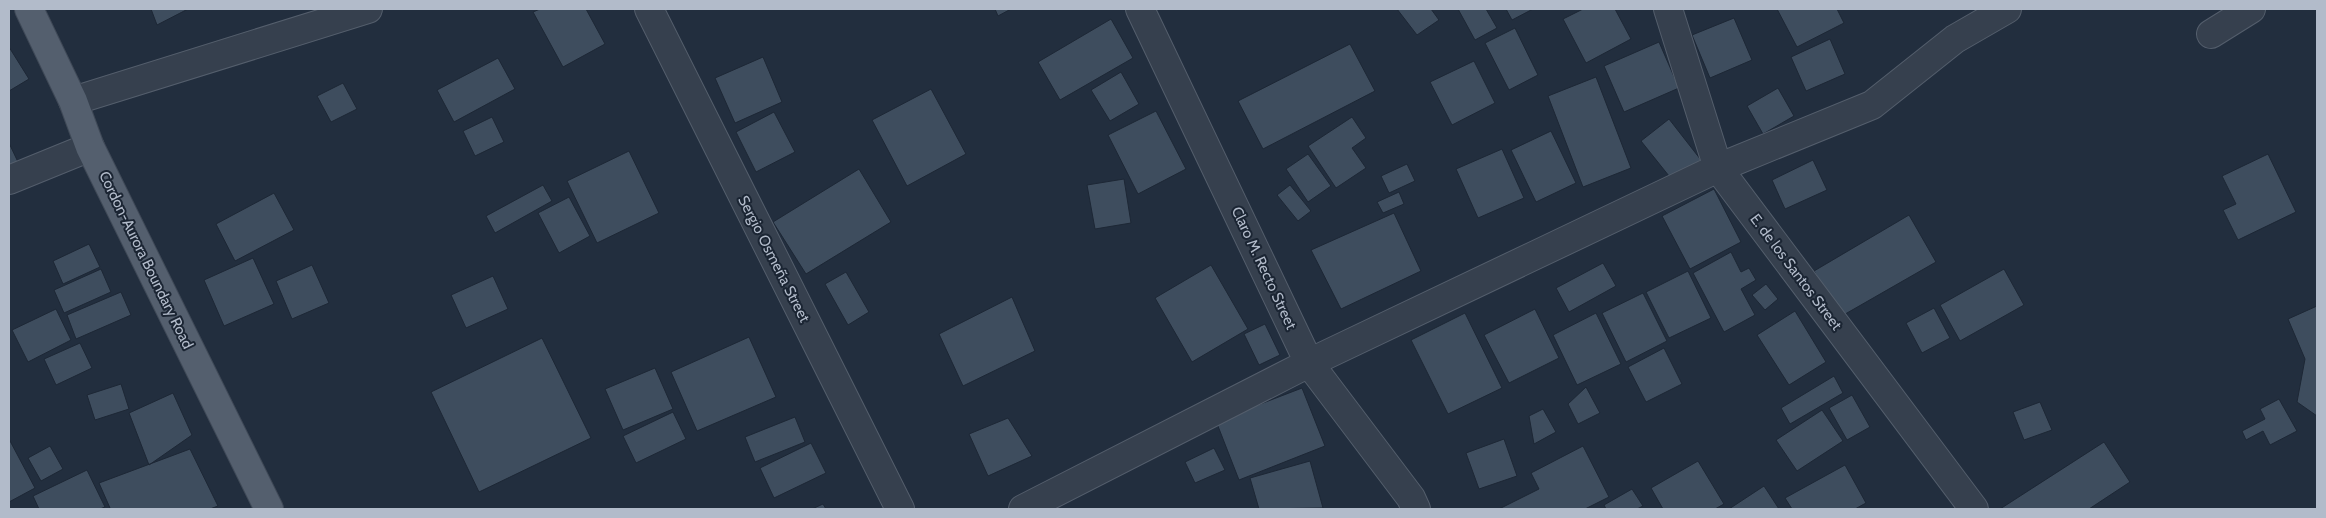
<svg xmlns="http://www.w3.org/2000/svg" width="2326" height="518" viewBox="0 0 2326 518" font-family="Cabin,sans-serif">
  <rect width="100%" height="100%" fill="#222e3e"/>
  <!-- building -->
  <path fill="#3e4d5e" stroke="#1d2735" d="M151 9H188L157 25Z
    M540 9H586L605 44 563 67 533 12Z
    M995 9H1011L998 16Z
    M1397 9H1431L1439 20 1417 35Z
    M1458 9H1486L1497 28 1475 40Z
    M1506 9H1533L1512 20Z
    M1583 9H1615L1631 39 1586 63 1563 19Z
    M1777 9H1837L1844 23 1797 47Z
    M1734 18 1752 60 1710 78 1692 35Z
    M1111 19 1133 58 1060 100 1038 62Z
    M1515 28 1538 75 1509 90 1485 43Z
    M1830 39 1845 74 1806 91 1791 57Z
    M1659 42 1679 88 1624 112 1604 66Z
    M1350 44 1375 91 1263 149 1238 101Z
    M9 47 29 79 9 91Z
    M763 57 782 102 735 123 715 78Z
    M498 58 515 89 454 122 437 90Z
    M1474 61 1495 103 1452 125 1430 82Z
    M1121 72 1139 104 1110 121 1091 90Z
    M1596 77 1631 168 1583 187 1548 96Z
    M343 83 357 109 331 122 317 96Z
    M1778 88 1794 116 1763 134 1747 106Z
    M931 89 966 154 907 186 872 120Z
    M1156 111 1186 169 1138 194 1108 135Z
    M774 112 795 152 756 172 736 132Z
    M492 117 504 142 475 156 463 131Z
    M1352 117 1366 138 1352 148 1366 168 1336 188 1308 146Z
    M1669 119 1701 160 1673 181 1641 141Z
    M1551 131 1576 183 1536 202 1511 150Z
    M9 143 18 162 9 167Z
    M1502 149 1524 198 1478 218 1456 169Z
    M629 151 659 213 597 243 567 181Z
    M1308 154 1331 186 1308 202 1286 169Z
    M2268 154 2296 212 2238 240 2223 210 2236 204 2222 176Z
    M1813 160 1827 190 1785 209 1772 180Z
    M1407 164 1415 181 1389 193 1381 176Z
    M859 169 891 222 806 274 773 222Z
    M1124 179 1131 223 1095 229 1087 185Z
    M543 185 552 201 495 233 486 216Z
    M1290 185 1311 211 1298 221 1277 195Z
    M1714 189 1741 242 1690 269 1662 216Z
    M1399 192 1404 204 1383 213 1377 202Z
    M274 193 294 230 235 261 216 224Z
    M569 197 590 236 559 253 538 213Z
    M1394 213 1421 271 1341 309 1311 250Z
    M1909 215 1936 262 1840 317 1814 271Z
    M89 244 100 267 63 284 53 261Z
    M1731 252 1741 272 1749 268 1756 280 1741 289 1755 315 1724 332 1693 273Z
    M253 258 274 304 224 326 204 280Z
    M1603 263 1616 286 1569 312 1556 288Z
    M312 265 329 303 292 319 276 281Z
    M1211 265 1248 329 1192 362 1155 298Z
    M101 269 111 292 64 313 54 290Z
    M2004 269 2024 305 1960 341 1940 305Z
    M1688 271 1711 318 1669 338 1646 292Z
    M846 272 869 312 848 325 825 284Z
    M493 276 508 309 466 328 451 295Z
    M1766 284 1778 299 1765 310 1752 295Z
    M121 292 131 315 76 339 67 315Z
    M1643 293 1667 341 1626 362 1602 313Z
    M1012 297 1035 351 963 386 939 334Z
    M2317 306V416L2297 402 2305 359 2288 319Z
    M1934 308 1950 338 1922 353 1906 323Z
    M56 309 71 340 28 362 12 330Z
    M1535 309 1559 358 1509 383 1484 335Z
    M1795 311 1826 362 1789 385 1757 335Z
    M1465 313 1502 388 1448 414 1411 340Z
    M1596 313 1621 364 1577 385 1553 335Z
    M1265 324 1280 355 1259 365 1244 334Z
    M749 337 776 397 697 431 671 372Z
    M542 338 591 438 479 492 431 392Z
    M80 343 92 368 56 385 44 359Z
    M1664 348 1682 384 1646 402 1628 367Z
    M655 368 673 409 623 430 605 389Z
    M1834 376 1843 393 1790 424 1781 408Z
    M121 384 129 409 95 420 87 395Z
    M1586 387 1600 413 1578 424 1568 404Z
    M1302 388 1325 446 1239 480 1216 421Z
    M173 393 192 435 149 465 129 413Z
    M1852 395 1870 427 1847 440 1829 408Z
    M2279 399 2297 431 2270 445 2263 431 2246 440 2242 431 2265 419 2260 409Z
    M2040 402 2052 430 2024 440 2013 412Z
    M1543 409 1556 432 1534 444 1529 416Z
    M1822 410 1843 441 1797 471 1776 440Z
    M673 412 686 439 636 463 623 436Z
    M795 417 805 442 755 462 745 437Z
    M1008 418 1032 456 988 476 969 434Z
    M9 439 35 488 9 502Z
    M1504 439 1517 476 1479 489 1466 453Z
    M2104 442 2130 482 2089 509H2000Z
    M811 443 826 473 774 498 760 468Z
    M50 446 63 469 41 481 28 458Z
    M1583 446 1609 497 1585 509H1499L1539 489 1531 473Z
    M1214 448 1225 470 1195 483 1185 462Z
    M190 449 218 506 210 509H108L110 508 99 483Z
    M1310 461 1323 508 1259 509 1250 478Z
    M1698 461 1724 504 1715 509H1663L1651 488Z
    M1845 465 1866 503 1855 509H1792L1785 498Z
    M87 470 105 507 100 509H39L33 496Z
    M1764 486 1779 509H1729Z
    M1632 489 1643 506 1637 509H1606L1604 505Z
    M823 504 826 509H812Z"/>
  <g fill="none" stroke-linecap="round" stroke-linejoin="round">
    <!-- minor casing -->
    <g stroke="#545e6c" stroke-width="30">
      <path id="minor" d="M649 9 900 509
        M1140 9 1309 363 1411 498 1416 509
        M1668 9 1718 168 1974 509
        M2211 34 2251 9
        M73 101 368 9
        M9 180 90 147
        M1023 509 1309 363 1718 168 1872 105 1955 39 2007 9"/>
    </g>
    <!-- major casing -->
    <g stroke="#3f4957" stroke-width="30">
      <path id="major" d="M29 9 73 101 90 147 269 509"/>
    </g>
    <!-- minor -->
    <use href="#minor" stroke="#36404e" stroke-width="28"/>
    <!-- major -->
    <use href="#major" stroke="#545f6e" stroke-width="28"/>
  </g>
  <g text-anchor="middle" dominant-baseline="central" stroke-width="4" stroke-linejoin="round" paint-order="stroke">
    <!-- street labels -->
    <g font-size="15" fill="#b2bbca" stroke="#1b2533">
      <text transform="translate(774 259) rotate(63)">Sergio Osmeña Street</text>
      <text transform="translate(146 260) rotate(64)">Cordon-Aurora Boundary Road</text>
      <text transform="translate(1264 268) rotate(65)">Claro M. Recto Street</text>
      <text transform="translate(1796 272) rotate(53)">E. de los Santos Street</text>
    </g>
  </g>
  <!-- border -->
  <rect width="2326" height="518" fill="none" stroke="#b2bbca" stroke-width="20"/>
</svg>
